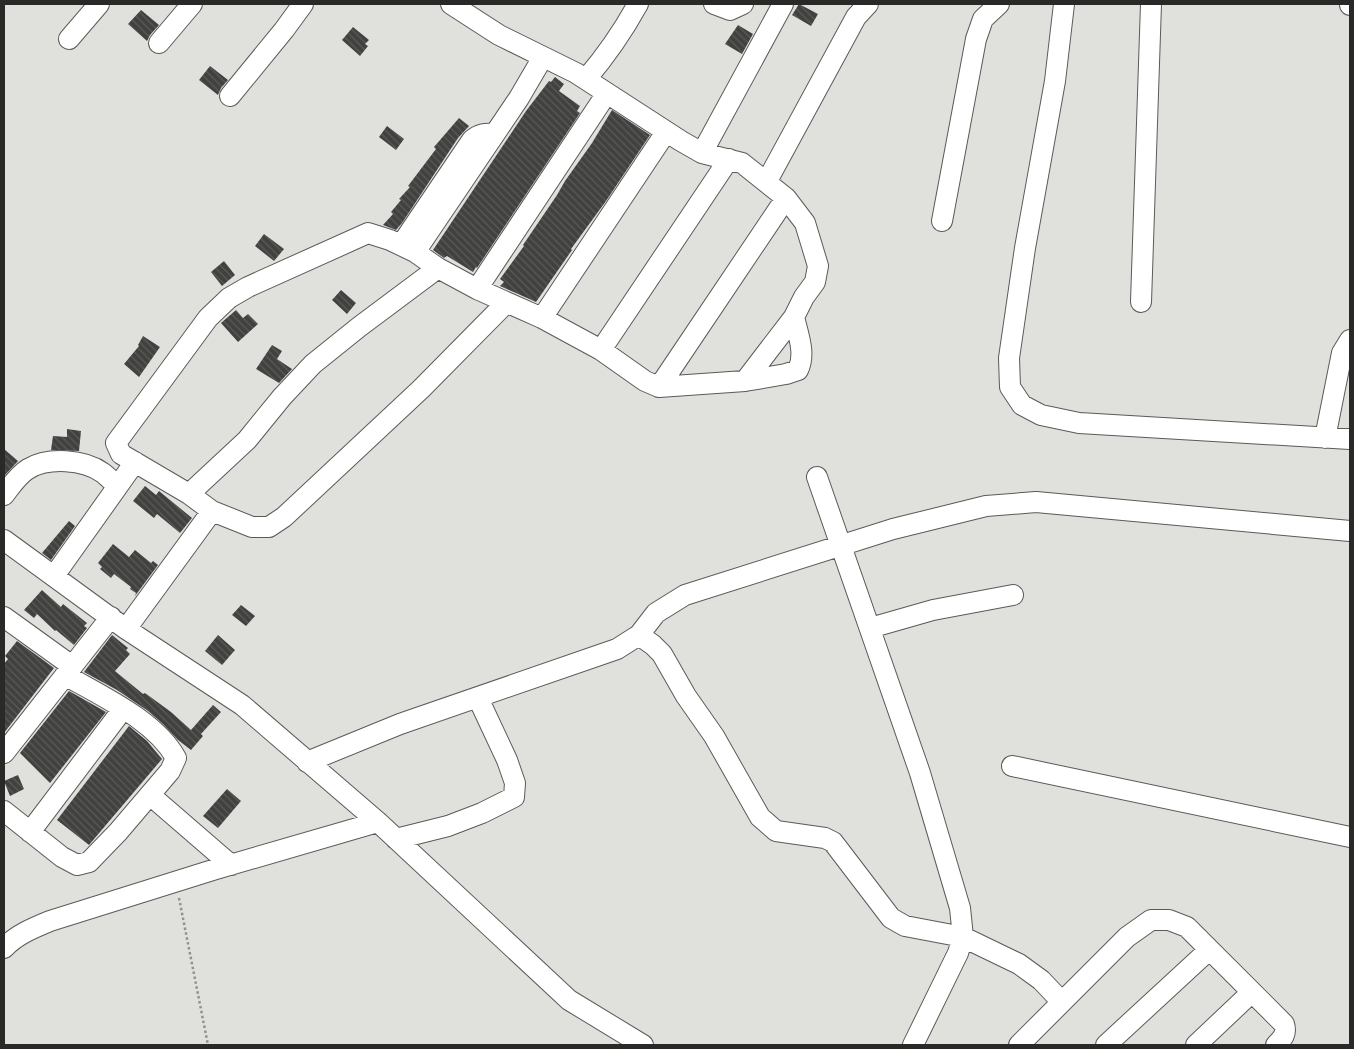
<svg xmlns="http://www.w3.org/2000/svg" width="1354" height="1049" viewBox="0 0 1354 1049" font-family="Montserrat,sans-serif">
  <defs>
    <pattern id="building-back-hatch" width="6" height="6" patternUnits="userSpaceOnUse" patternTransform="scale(1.25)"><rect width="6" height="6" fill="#41423f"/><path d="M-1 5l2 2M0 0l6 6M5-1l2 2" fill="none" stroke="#5a5b58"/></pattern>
  </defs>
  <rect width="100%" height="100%" fill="#e0e0dd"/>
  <!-- building -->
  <path fill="url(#building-back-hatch)" d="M799 4 818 14 811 26 792 15Z
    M141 10 159 25 150 35 147 41 128 24Z
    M738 25 753 34 742 54 725 44Z
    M353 27 369 40 365 44 368 46 360 56 342 40Z
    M210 66 228 80 221 88 218 95 199 80Z
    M555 77 564 84 559 91 580 106 577 111 580 113 477 268 476 267 473 272 447 256 444 258 433 250 526 111 549 81 551 82Z
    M612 110 650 135 606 201 571 249 572 250 536 302 500 286 504 282 500 279 524 246 523 245 557 195 565 181 592 143Z
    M459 118 469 126 458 138 402 223 396 230 383 225 393 214 391 212 401 200 399 199 410 187 408 186 436 149 434 147Z
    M387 126 404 139 396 150 379 137Z
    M264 234 284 249 274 261 255 246Z
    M224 261 235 275 222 286 211 272Z
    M341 290 356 303 347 314 332 300Z
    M236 310 243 318 248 314 258 324 238 342 221 323Z
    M143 336 160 347 139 377 124 364 139 346 138 345Z
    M272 345 282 351 277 359 292 369 279 383 256 369Z
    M67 429 81 431 79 451 51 450 53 436 67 437Z
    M4 449 18 461 4 476Z
    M145 486 156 495 159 491 192 518 180 533 157 514 154 518 133 501Z
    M69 521 75 526 51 560 42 553Z
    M113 544 129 557 135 550 151 563 153 561 158 565 135 596 136 593 130 589 131 587 114 574 111 578 100 569 102 567 98 563Z
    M42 590 61 607 63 604 87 623 84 626 87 628 74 645 56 630 55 631 37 614 34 618 24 610Z
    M241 605 255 616 246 626 232 615Z
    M112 635 128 648 126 650 130 654 115 671 143 694 145 693 171 712 191 730 213 705 221 712 201 734 203 736 191 750 178 740 163 724 148 711 117 690 84 672Z
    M218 635 235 650 222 665 205 651Z
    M17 641 54 668 4 733V664L8 659 5 656Z
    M69 691 106 712 50 783 20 753Z
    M129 726 147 741 162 759 89 845 57 820Z
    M18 775 24 789 10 796 4 781Z
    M227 789 241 801 218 828 203 816Z"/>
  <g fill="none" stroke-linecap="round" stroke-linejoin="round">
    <!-- minor casing -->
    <g stroke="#5a5b58" stroke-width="22">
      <path id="minor" d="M451 4 499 35 576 73 681 141 702 153 742 163 786 198 805 223 818 266 815 282 804 297 794 317C798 334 806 354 798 370L786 374 745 381 659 387 645 381 601 350 542 318 477 289 438 268 415 252 390 240 368 233 248 287 229 298 208 318 116 443 121 454 189 494 212 511 252 527H269L284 517 421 389 506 303
        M714 4 730 10 743 4
        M1064 4 1055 81 1025 248 1009 358 1010 387 1022 405 1041 415 1079 423 1350 439
        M1350 4V5
        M69 39 99 4
        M159 43 192 4
        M586 79C606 56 623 31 638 4
        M230 96 284 30 303 4
        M702 153 783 4
        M767 181 856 17 868 4
        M942 221 976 39 983 19 999 4
        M401 245 472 140C479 134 485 133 494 134
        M415 252 519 98 543 57
        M477 289 607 93
        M1141 302 1151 4
        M542 318 666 132
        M601 350 729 159
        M745 381 794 317
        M659 387 786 198
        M1325 438 1342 353 1350 340
        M817 477 920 773 960 908 963 937 958 953 913 1045
        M189 494 247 440 282 397 313 364 359 327 438 268
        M4 495C11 486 18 475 28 469 48 457 84 459 103 473 108 477 113 482 118 486
        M4 540 126 629 242 705 378 822 569 1000 643 1045
        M54 576 135 462
        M4 617 72 666
        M870 628 933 610 1013 595
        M126 629 212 511
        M639 635 653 645 662 654 686 696 714 736 760 817 776 831 825 838 833 842 891 918 905 926 963 937 1019 964 1041 980 1062 1002
        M4 753 111 617
        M307 762 400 724 617 649 639 635 656 613 685 595 893 529 986 506 1036 502 1350 531
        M1012 766 1350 837
        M150 795 231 865
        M4 811 62 857 77 865 89 862 118 832 170 771 176 758C155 720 101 696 65 675
        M30 832 123 709
        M396 839 448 826 482 813 514 797 515 783 507 760 478 698
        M4 948C16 935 33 928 50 921L216 869 378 822
        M1019 1045 1127 937 1151 920H1169L1187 927 1284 1024C1287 1034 1283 1038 1276 1045
        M1106 1045 1209 950
        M1196 1045 1252 992"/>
    </g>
    <!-- path -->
    <path stroke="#91928f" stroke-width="2.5" stroke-dasharray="2.5 2.5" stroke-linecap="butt" d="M179 898 208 1045"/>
    <!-- minor -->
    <use href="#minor" stroke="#fff" stroke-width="20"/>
  </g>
  <!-- border -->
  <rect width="1354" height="1049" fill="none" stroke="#292a28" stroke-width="10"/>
</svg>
